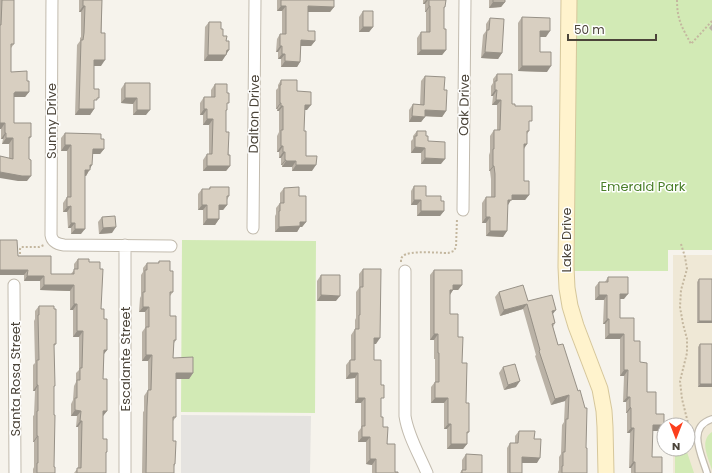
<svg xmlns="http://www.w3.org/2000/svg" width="712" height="473" viewBox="0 0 712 473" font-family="Poppins,sans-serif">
  <rect width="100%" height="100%" fill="#f6f3ec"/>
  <!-- education -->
  <path fill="#efe8d6" d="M673 255H712V473H673V449H688V425H673Z"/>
  <!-- green -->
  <path fill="#d2eab5" d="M576 0H712V250H668V271H574Z
    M182 240 316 241 315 413 181 412Z
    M712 432V470C708 457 699 441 712 432Z
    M675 449H686L694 473H675Z"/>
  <!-- parking -->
  <path fill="#e5e3e0" d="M181 415 311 416 310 473H181Z"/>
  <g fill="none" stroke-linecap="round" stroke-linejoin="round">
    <!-- lane casing -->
    <g stroke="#c2bbae" stroke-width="8">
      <path id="lane" d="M707 473C702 456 686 427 712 419"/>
    </g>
    <!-- street casing -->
    <g stroke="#c2bbae" stroke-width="13">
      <path id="street" d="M52 0C51 78 52 156 51 235 52 242 57 244 64 245L171 246
        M463 210 465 0
        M253 228 255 0
        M125 245V473
        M405 271V416C408 436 419 454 427 473
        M14 285 15 473"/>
    </g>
    <!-- secondary casing -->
    <g stroke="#d6c79b" stroke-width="17">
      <path id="secondary" d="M569 0 566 267 567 288 570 306 576 326 600 389 604 411 605 427 606 473"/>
    </g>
    <!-- path -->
    <path stroke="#c4b79f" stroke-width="2" stroke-dasharray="2 2" stroke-linecap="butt" d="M677 0C677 20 682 27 691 44L712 21
      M681 244 685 257 687 269 681 290 680 307 683 324 687 339V353L680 381 682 399 688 423 690 427
      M20 258V249L21 247H39L44 245
      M401 262C401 259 401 258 403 256 409 250 439 253 448 253L454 251 456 247 457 219"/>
    <!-- lane -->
    <use href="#lane" stroke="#fff" stroke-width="5.5"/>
    <!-- street -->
    <use href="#street" stroke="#fff" stroke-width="11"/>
    <!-- secondary -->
    <use href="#secondary" stroke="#fff3cd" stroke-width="15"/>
  </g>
  <!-- wall -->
  <path fill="#bab2a6" d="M0 0H14V44L11 48V72L27 81 29 92 25 97H14V123L31 137 29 139 27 181H18L9 158V144H2L3 139H1V129H0Z
    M79 0H102L101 66H94V109L90 115H75L77 45 80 41V38L81 37V12H79Z
    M277 0H334V7L330 12H308V31L315 41 311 46H301L300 62 297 67H281V59H278V52H276L277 39 280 34H282V11H277Z
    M423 0H446L444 9V29L446 50 442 55H417V38L421 32H426V12H425V4H423Z
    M489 0H505V2L501 7 489 8Z
    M363 11 373 27 369 32H359V17Z
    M522 17 546 37H540V52L547 72 518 71V23Z
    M490 18 502 53 498 59 481 58 483 35 486 31V24Z
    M209 22 221 29 223 36 226 54V55L222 61H204L205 27Z
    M712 24V31L709 28Z
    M497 74 512 104 515 106 529 125V131L527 134V144L524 149V181L529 195 525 200H511L507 205V231L503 237 486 236V223H482V203L486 197H491V179L490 171H489V155L490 152V136L494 130H497V105H492L493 96H491V86L493 83V79Z
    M425 76 444 90 446 111 442 117 425 116 421 122H409V110L413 104 420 105 421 81Z
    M281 80 297 91 307 110H304V131L306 156 312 171H292V167H282V165H281V158H279V152H277V136L279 132V111H277V109H276V90L278 88V85Z
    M125 83H150L146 115H133V104L121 103V89Z
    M215 84 227 106 226 112V132L230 166 226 171H203V160L207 154H209V125H203V115H200V103L204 97H211V90Z
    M417 131 426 136 428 141 441 164H421V153H411V141L413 139V136Z
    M65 133 101 139 104 149 100 154H93L90 169 86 176H85L81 234H71V228H68L67 212H63V203L67 197V151H61V138Z
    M414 186 426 196 441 201 444 211 440 216H417V205H411V191Z
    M210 187 229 196 227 200V205L223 210H219V219L215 225H203V210H198V194L202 189H209Z
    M284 188 299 196 306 222 302 227H300L297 232H275V216L276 214V208L280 203V193Z
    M102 217 112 233 99 234 98 222Z
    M0 240 18 256 51 274H71L74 270V264L78 259 89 262 104 319 107 350 104 354 103 379 107 411 103 416V439L107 452 106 453V473H74L78 468V427H76L77 416H71V404L73 400 74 386 76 382V373L79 370V337H73V310H70V291L40 290V281H24V275H0Z
    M159 261 170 271 173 292 170 296V316L176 340 174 343 173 358 193 373 189 379H176V417L173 421V441L175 464 174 467V473H142L143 412 144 411V396L148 390V361H142V332L145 328V312H139L140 298 141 296V275L143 272V268L147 263H158Z
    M363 269 376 344H374V360L381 402V417L383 427 395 472 398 473H372V465L366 464V442H358V432L361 428V403H355V378L346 379V365L350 360H351V335L355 329V320L356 318V292L359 288V274Z
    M434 270 462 285 458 290H453L450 295V314L458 337 462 363 469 432 467 434V444L463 449H447V429H444V403H431V387L435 382V359H434V340H430V275Z
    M321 275 336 301H317V281Z
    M608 277 624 299H620V318L634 341 647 392 656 414 664 425 661 431H652V457L662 473H631V468H629L630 433H627V413H626V402H623L624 376H620V339H605V324H603L604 300H595V287L599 282H605Z
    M699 279 712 323H697V282Z
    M499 292 528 301 553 315 555 323 553 327 586 448 587 473H558V472L559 470V457L561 454 562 425 564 422 565 401 551 405 535 356 536 355 523 309 500 316 495 297Z
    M39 306 56 344 54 346V467L55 473H33V469L34 467V442H33V416L34 415 35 391H33V365L35 363 34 321 35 319V311Z
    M700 344 712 387H698V347Z
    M503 367 516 387 504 390 499 373Z
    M519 431 534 439 537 463H522V473H507V448L510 443H515V436Z
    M466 454 482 473H460L462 470V460Z"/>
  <!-- shaded-wall -->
  <path fill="#979187" d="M426 0H428L425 4H423Z
    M493 2H505L501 7 489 8Z
    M83 6H85L81 12H79Z
    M281 6H286L282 11H277Z
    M308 6 334 7 330 12H305Z
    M429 6H430L426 12H425Z
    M363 27H373L369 32H359Z
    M540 31H550L546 37H536Z
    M301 40 315 41 311 46H297Z
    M280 46H282L278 52H276Z
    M227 50H229L222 61H204L208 55Z
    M421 50H446L442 55H417Z
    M485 52 502 53 498 59 481 58Z
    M282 54H285L281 59H278Z
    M94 60H105L101 66H90Z
    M285 61 300 62 297 67H281Z
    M522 66H551L547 72 518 71Z
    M495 90H497L493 96H491Z
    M15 92H29L25 97H13L10 99Z
    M125 98H137L133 104 121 103Z
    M496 100H501L497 105H492Z
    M280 103H281L277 109H276Z
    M305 105H311L307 110H301Z
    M281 106H283L279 111H277Z
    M79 109H94L90 115H75Z
    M204 109H207L203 115H200Z
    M137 110H150L146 115H133Z
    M425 110 446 111 442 117 421 116Z
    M412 116 425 117 421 122H409Z
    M207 119H213L209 125H203Z
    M0 123H5L1 129H0Z
    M5 133H6L3 139H1Z
    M6 138H13L9 144H2Z
    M524 144H527L523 149Z
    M65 145H71L67 151H61Z
    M281 146H283L279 152H277Z
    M415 147 425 148 421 153H411Z
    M93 149H104L100 154H89Z
    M283 152H285L281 158H279Z
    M425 158 445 159 441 164H421Z
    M285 160H286L282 165H281Z
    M286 161H296L292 167H282Z
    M90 165H92L86 176H81L85 170Z
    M296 165H316L312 171H292Z
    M207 166H230L226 171H203Z
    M493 166H494L490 171H489Z
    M0 172 31 176 27 181H18L0 178Z
    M512 195H529L525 200H511L508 205H504Z
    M414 200H421L417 205H411Z
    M202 205H207L203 210H198Z
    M219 205H227L223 210H215Z
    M71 206 67 212H63L67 207Z
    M421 211H444L440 216H417Z
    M486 217H490L486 223H482Z
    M207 219H219L215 225H203Z
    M300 222H306L302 227H300L297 232H275L279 227Z
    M71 223H75L71 228H68Z
    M116 227 112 233 99 234 103 228Z
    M75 229H85L81 234H71Z
    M490 231H507L503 237 486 236Z
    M0 270H28L24 275H0Z
    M27 276H44L40 281H24Z
    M44 285H74L70 291 40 290Z
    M453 285H462L458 290H453L449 296H446Z
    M620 294H628L624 299H616Z
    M321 295 340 296 336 301H317Z
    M599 295H607L604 300H595Z
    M74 304H77L73 310H70Z
    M527 304 523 309 500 316 504 310Z
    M143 307H149L145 312H139Z
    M556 310 552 315V311Z
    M607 319H609L605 324H603Z
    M699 321H712V323H697Z
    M77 331H83L79 337H73Z
    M434 334H438L434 340H430Z
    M609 334H624L620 339H605Z
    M374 338H380L376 344H370Z
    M104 350H107L103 355Z
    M146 355H152L148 361H142Z
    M624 370H628L624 376H620Z
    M176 373H193L189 379H172Z
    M350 373H358L355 378 346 379Z
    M520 381 516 387 504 390 508 385Z
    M700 384H712V387H698Z
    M37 385H38L35 391H33Z
    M569 395 565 401 551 405 555 399Z
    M627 397H630L626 402H623Z
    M358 398H365L361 403H355Z
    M435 398H448L444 403H431Z
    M630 407 631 408 627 413H626Z
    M75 410 81 411 77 416H71Z
    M103 411H107L103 416Z
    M80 421H82L78 427H76Z
    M448 424H451L447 429H444Z
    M653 425H664V426L661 431H649Z
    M631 428H634L630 433H627Z
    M37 436H38L34 442H33Z
    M362 437H370L366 442H358Z
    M451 444H467L463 449H447Z
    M522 457 540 458 537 463H518Z
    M370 459H376L372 465 366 464Z
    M633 462H635L631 468H629Z"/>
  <!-- building -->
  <path fill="#d8cfc1" stroke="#979187" d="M2 0H14V44H11V72L27 71V81H29V92H15V93H14V123H31V137H29V159L31 160V176H22L0 172V156L13 159V138H6V133H5V123H0V25H1Z
    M83 0H102L101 33H105V60H94V89H99V98H97V100H94V109H79L81 40H83L84 33 85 6H83Z
    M281 0H334V7L308 6V31H315V41L301 40 300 62 285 61V54H282V46H280V34H286V6H281Z
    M429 0H446L445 7H444V29H446V50H421V32H430V6H429Z
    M493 0H505V2H493Z
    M363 11H373V27H363Z
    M522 17 550 18V31H540V52H551V66H522Z
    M490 18 504 19 502 53 485 52 487 30H489Z
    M209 22H221V29H223V36H227L226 41H229V50H227L226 55H208Z
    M497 74H512V104H515V106H532V121H529V131H527V144H524V181H529V195H512V200H508L507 231H490V217H486V197H495V174L494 166H493V149H494V130H500L501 100H496L497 90H495V81H497Z
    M425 76 445 77 444 90H447L446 111 425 110V117L412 116 413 104 424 105Z
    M281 80H297V91L311 92V105H305L304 131H306V156H317L316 165H296V161H286V160H285V152H283V146H281V130H283V106H281V103H280V85H281Z
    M125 83H150V110H137V98H125Z
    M215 84H227V93H229V103H227V110H226V132H229L228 155H230V166H207V154H212L213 119H207V109H204V97H215Z
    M417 131H426V136H428V141L445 142V159L425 158V148L415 147V136H417Z
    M65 133 101 134V139H104V149H93L92 165H90V170H85V229H75V223H71V206L67 207V197H71V145H65Z
    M414 186H426V196H441V201H444V211H421V200H414Z
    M210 187H229V196H227V205H219V219H207V205H202V189H210Z
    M299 187V196H306V222H300V226L279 227V211H280V203H284V188Z
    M115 216 116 227 103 228 102 217Z
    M0 240H17L18 256H51V274H74V269H78V259H89V262H100V269H103L101 309H104V319H107V350H104L103 379H107V411H103V439H107V452H106V473H77V468H81L82 421H80L81 411 75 410V398H77V380H80V368H82L83 331H77V304H74V285H44V276H27L28 270H0Z
    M159 261H170V271H173V292H170V316H176V340H174L173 358 193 357V373H176V417H173V441H176L175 464H174V473H146L147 407 148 390H151L152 355H146V327H149V307H143V292H145V270H147V263H159Z
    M363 269H381L380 338H374V360H381V385H384V398H381V417H383V427H388L387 444H395V472H398V473H376V459H370V437H362V426H365V398H358V373H350V360H355V329H359V315H360V287H363Z
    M434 270H462V285H453V290H450V314H458V337H463L462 363H467L466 403H469V432H467V444H451V424H448V398H435V382H439V353H438V334H434Z
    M321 275H340V296L321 295Z
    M608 277H628V294H620V318H634V341H640V362L647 363V392H656V414H664V425H653L652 457H662V473H635V462H633L634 428H631V408L630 407V397H627L628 370H624V334H609V319H607V295H599V282H608Z
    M699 279H712V321H699Z
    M523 285 528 301 552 295 556 310 552 311 555 323 552 324 558 345 563 344 578 391 580 390 585 408H587L586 448H587V473H562V466H563V452H565L566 419H568L569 395 555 399 539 351 540 350 527 304 504 310 499 292Z
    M39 306H54V309H56V344H54L55 386H54V415H55L54 467H55V473H37V463H38V436H37V411H38V385H37V360H39L38 315H39Z
    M700 344H712V384H700Z
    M515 364 520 381 508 385 503 367Z
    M519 431H535L534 439H541L540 458 522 457V473H510V443H518Z
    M466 454 482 455V473H462V470H466Z"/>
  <g text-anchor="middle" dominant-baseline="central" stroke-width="3" stroke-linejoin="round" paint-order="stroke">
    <!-- street labels -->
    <g font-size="13" fill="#4b4439" stroke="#fff">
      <text transform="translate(464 105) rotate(-89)">Oak Drive</text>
      <text transform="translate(254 114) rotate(-89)">Dalton Drive</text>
      <text transform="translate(51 121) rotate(-90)">Sunny Drive</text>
      <text transform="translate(566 240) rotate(-90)">Lake Drive</text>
      <text transform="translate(125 359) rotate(-90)">Escalante Street</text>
      <text transform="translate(15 379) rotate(-90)">Santa Rosa Street</text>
    </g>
    <!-- park labels -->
    <g font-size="13" fill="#4a7f2a" stroke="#fff">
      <text x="643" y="186">Emerald Park</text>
    </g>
  </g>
  <!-- north arrow -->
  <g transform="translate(676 437) rotate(180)"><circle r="19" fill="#ffffff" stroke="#b7b4b0"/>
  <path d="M0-3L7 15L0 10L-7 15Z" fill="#fc3f1d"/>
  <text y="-6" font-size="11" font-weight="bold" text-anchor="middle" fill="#4b4439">N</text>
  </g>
  <!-- scale -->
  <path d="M568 34v6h88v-6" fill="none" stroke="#4b4439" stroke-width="2"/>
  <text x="574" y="34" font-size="12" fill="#4b4439" stroke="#ffffff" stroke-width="3" paint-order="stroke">50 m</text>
</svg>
